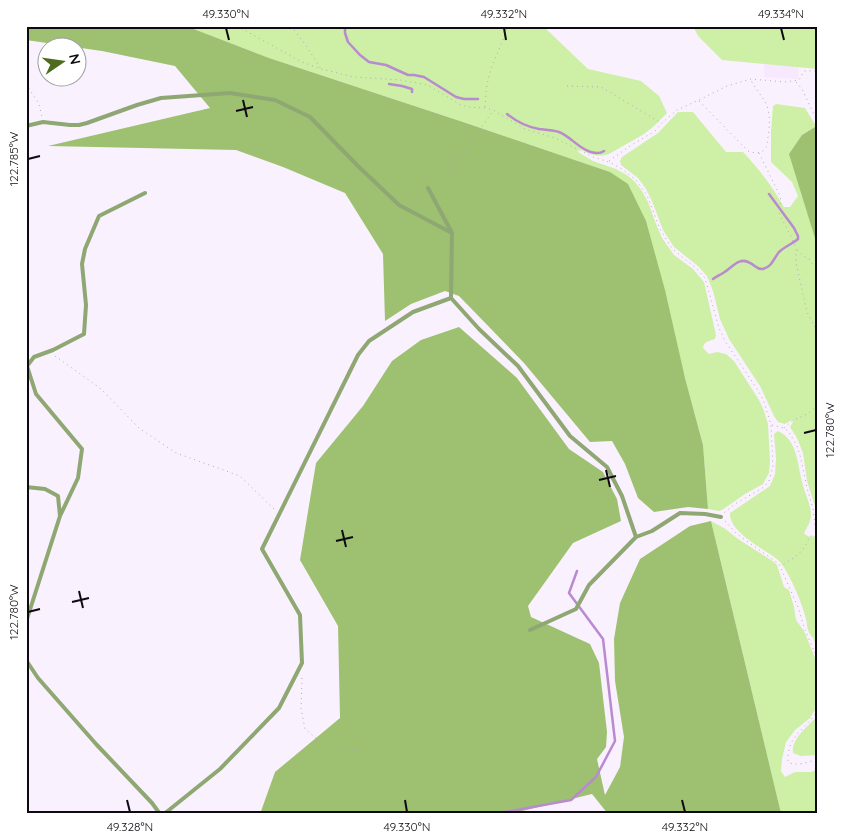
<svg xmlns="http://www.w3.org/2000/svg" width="844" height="840" viewBox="0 0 844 840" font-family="Quicksand,sans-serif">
  <rect width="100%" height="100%" fill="#faf1fe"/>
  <!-- built -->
  <path fill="#f7e7ff" d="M764 57 799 58 798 79 764 77Z"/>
  <!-- green -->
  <path fill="#ceefa6" d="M186 26H543L588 69 641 81 659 96 667 113 653 127 644 134 609 154C597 158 589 154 579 149L578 152 593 161 616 169 627 175 635 182 642 191 648 202 656 224 662 238 674 255 693 269 704 282 716 335 715 339C709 341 704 341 703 348L709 354 717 352 726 354 734 361 759 400 764 411 768 424 770 461 769 473 763 484 745 494 722 510 719 511 708 509 703 445 685 378 610 172 466 123 269 58Z
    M693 26H818V69L722 60 698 36Z
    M776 104 805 108 816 126 802 135 805 204 818 248V511L815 506 807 481 803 453 797 438 790 427 793 422 792 420 785 424 778 422 774 416 760 386 729 339 720 319 713 291 707 276 698 266 674 247 663 230 652 201 646 189 638 178 621 165 620 161 622 157 658 133 678 112H693L726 152H743C759 169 772 186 784 207H790L798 196 792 182 771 162V131L773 106Z
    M778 431C799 441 797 466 803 485 805 494 811 505 811 515 811 522 807 527 804 533 808 538 812 537 818 535V651C817 648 816 644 814 640 813 637 809 634 808 630 807 627 807 623 806 619 803 605 788 569 778 560 765 549 729 533 730 513L770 486 775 474 776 459 774 434Z
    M711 521 724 528 738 539 774 562 777 565 784 587 789 590 794 607 796 620 804 631 818 665V705L810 718 795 730 786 742 782 759 781 771 785 777 795 772H811L818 769V814H782L780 809Z
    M818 715V755L801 756 793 753C791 738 809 726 818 715Z"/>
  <!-- forest -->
  <path fill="#9ec171" d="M26 26H186L269 58 466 123 610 172 628 184 646 221 665 290 685 378 703 445 708 509 688 507 654 512 638 498 625 464 612 441 590 442 524 363 459 296 445 291 411 304 385 321 383 254 345 193 283 167 236 150 48 146 210 108 175 66 102 51 26 40Z
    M818 125V248L789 154 802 135Z
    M459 327 517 378 569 449 603 472 617 499 621 521 573 543 528 606 531 617 590 644 599 663 607 732 606 747 597 759 605 795 620 767 624 737 615 681 614 639 620 603 640 559 690 526 711 521 780 809 782 814H608L592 794 510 814H260L275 772 340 718 338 626 300 560 316 463 363 406 392 361 421 340Z"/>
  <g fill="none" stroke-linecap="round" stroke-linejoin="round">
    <!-- stream -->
    <path stroke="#b98ad0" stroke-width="2.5" d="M345 26V33L348 42 360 55 369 62 386 65 408 75H414L424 77 456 97 464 99H478
      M389 84 402 86 412 89V92
      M507 114C517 122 527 127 539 129 546 130 553 130 559 132 569 136 576 145 586 150 592 153 598 155 604 151
      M713 279C717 276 720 275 723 273 732 268 739 256 750 263 755 265 757 270 763 269 772 267 774 258 779 252 784 247 792 244 798 239V236L794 228 769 194
      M494 814 571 800 596 777 615 741 603 639 569 593 577 571"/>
    <!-- path -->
    <path stroke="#b3abb6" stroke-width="1" stroke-dasharray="1 4" stroke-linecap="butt" d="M237 26 302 62 321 69 354 77 400 80 423 84 431 87 459 104 467 107 485 108 493 110 525 129 555 138 593 157 609 162 622 169 636 180 647 195 660 229 671 247 676 252 697 269 705 278 719 328 725 341 757 389 763 399 771 425 773 466 769 481 764 487 735 504 724 513
      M291 26 307 47 321 69
      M796 82 802 89 818 123
      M26 84 39 104 42 117
      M567 86 601 87 661 123
      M699 101 748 151C755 154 764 154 767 145 769 129 773 111 762 97 758 91 754 87 751 80
      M485 107C486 92 487 78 493 64 498 51 504 40 507 26
      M759 153 780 196C782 203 778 208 780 215L794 243 796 249V263L807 312 818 333
      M609 161 630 146 655 131 662 123 677 110 699 100 727 86 751 79 785 82 799 80 804 71H818
      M447 175 493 111
      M797 250 805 257 809 259 818 271
      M55 356 100 388 139 428 176 453 240 476 274 509
      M772 425 784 428 789 432 797 446 800 455 807 488 813 508 816 534 809 537C805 552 793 559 780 566
      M784 428 792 421 809 413 818 405
      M725 521 737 534 779 564 798 607 805 630 818 660
      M302 678 301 708 305 729 329 749 359 751
      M818 710C806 730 787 734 788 762 796 767 808 762 818 759"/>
    <!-- lane -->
    <path stroke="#8fa773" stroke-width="4" d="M26 126 43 122 70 125H79L87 123 137 105 161 98 230 93 275 100 310 117 358 166 399 205 452 233 451 298 479 329 518 366 570 436 607 467 622 496 636 537 652 531 680 513 705 514 721 517
      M428 188 452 233
      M26 487 45 489 58 496 60 516 26 622
      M60 516 78 478 82 449 36 394 27 366 34 357 53 350 84 334 86 305 82 264 85 249 99 216 145 193
      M530 630 576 609 589 585 636 537
      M26 660 38 678 96 744 152 803 160 814
      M164 814 220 769 279 708 302 663 300 615 262 549 358 355 369 341 413 312 451 298"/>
  </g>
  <!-- ticks -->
  <path fill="none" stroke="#0f0a11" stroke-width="2" d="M226 28 229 40M504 28 506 40M781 28 784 40M243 100 247 117M236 111 253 107M28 159 40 156M804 433 816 430M606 470 610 487M599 480 616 476M342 530 346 547M336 541 353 537M79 591 83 608M72 602 89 598M28 612 40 609M127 800 130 812M405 800 407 812M682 800 685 812"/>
  <!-- border -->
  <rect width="844" height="840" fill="none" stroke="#ffffff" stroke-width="55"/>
  <!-- north arrow -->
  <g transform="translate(62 62) rotate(77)"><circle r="24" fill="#ffffff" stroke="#9f9da0"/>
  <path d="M0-4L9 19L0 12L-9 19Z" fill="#4e6b20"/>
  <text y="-8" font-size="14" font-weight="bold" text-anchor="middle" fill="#0f0a11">N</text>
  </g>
  <rect x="28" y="28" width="788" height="784" fill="none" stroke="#0f0a11" stroke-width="2"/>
  <g font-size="12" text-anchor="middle" fill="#0f0a11">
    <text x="226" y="18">49.330°N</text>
    <text x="504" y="18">49.332°N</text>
    <text x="781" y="18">49.334°N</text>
    <text transform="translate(14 159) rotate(-90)" y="4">122.785°W</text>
    <text transform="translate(830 430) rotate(-90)" y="4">122.780°W</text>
    <text transform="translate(14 612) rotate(-90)" y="4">122.780°W</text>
    <text x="130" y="831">49.328°N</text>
    <text x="407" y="831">49.330°N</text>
    <text x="685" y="831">49.332°N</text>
  </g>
</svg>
